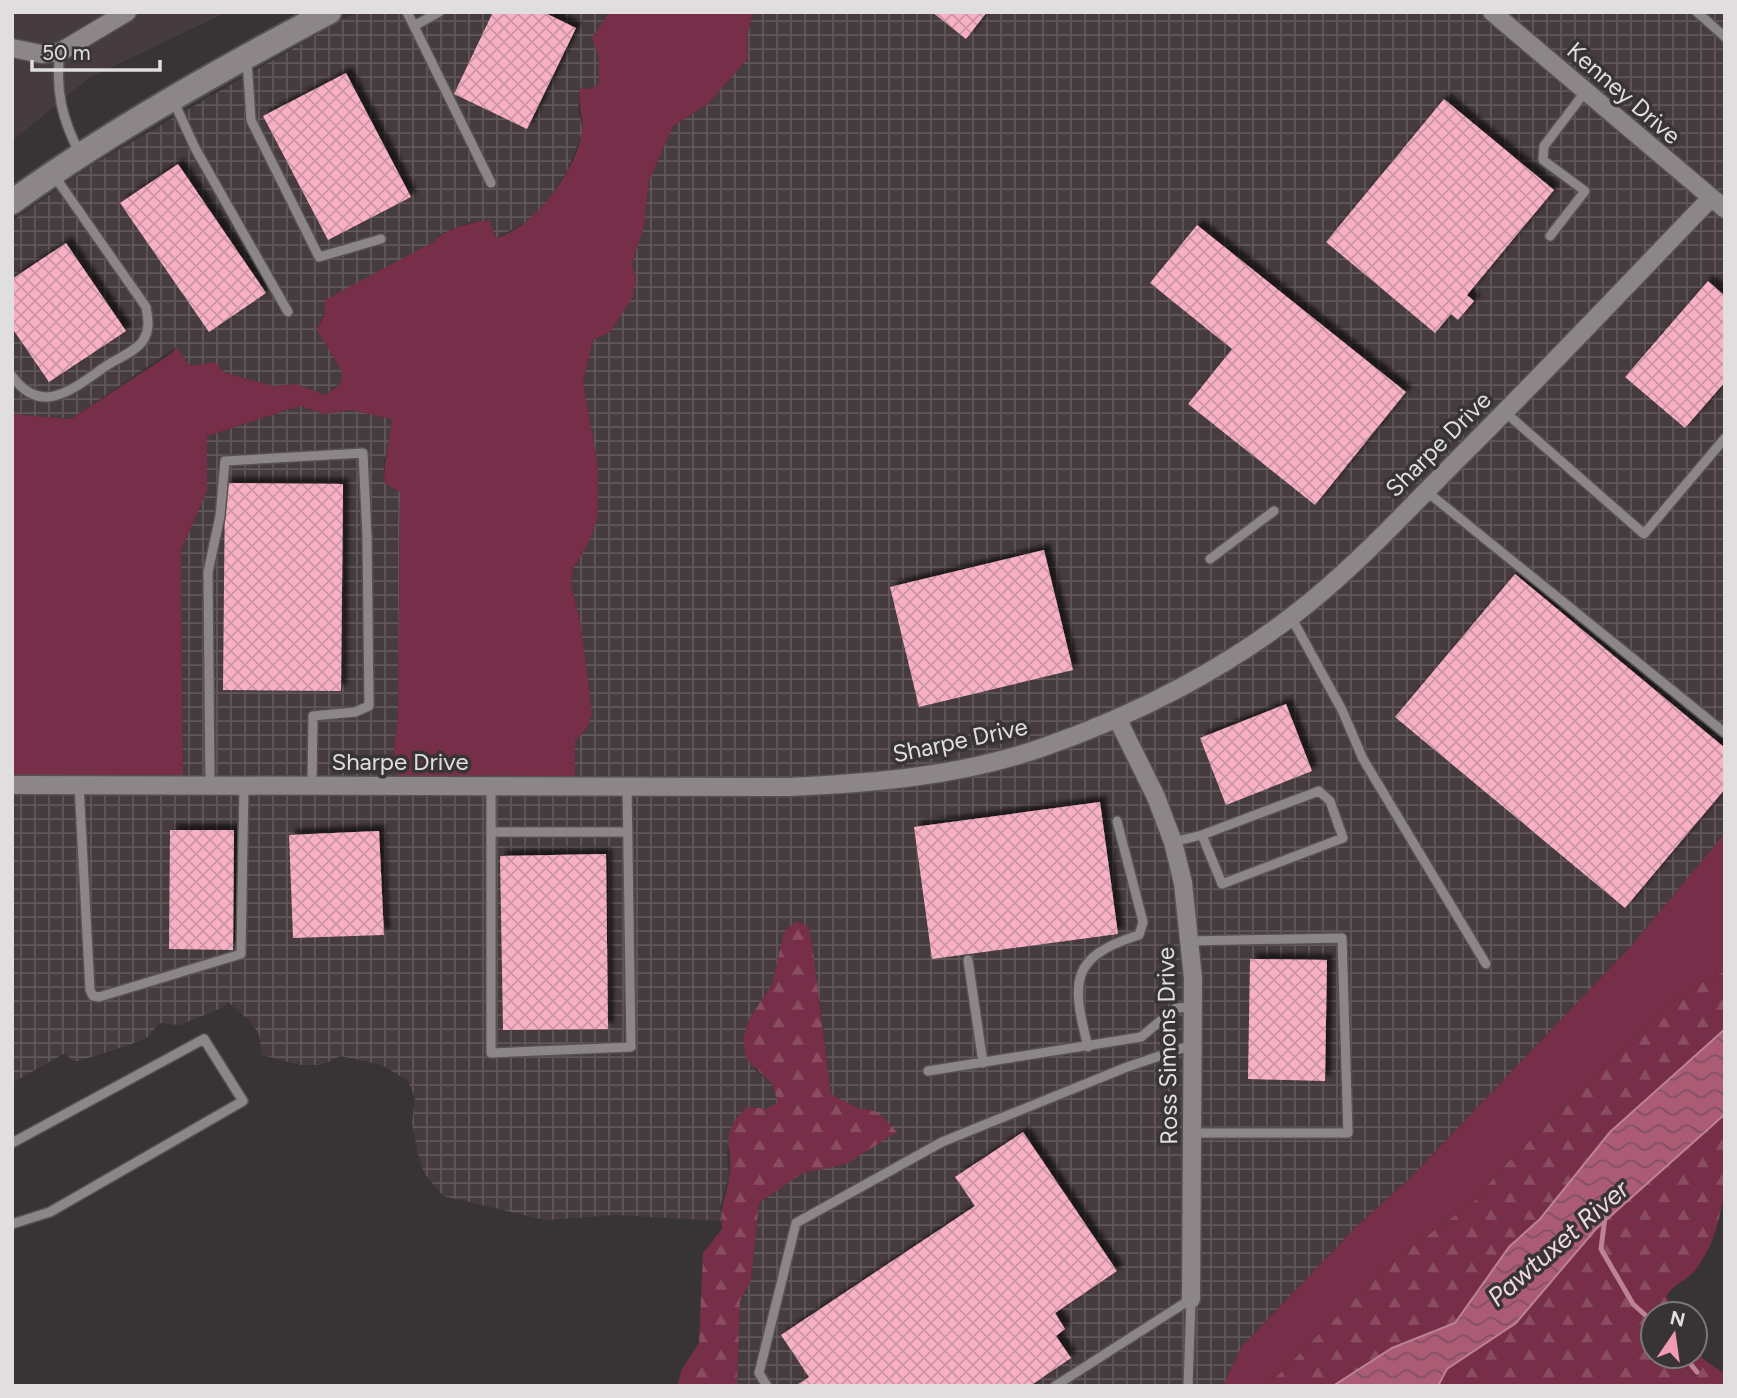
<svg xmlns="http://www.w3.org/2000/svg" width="1737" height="1398" viewBox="0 0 1737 1398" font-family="Figtree,sans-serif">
  <defs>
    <pattern id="industrial-grid" width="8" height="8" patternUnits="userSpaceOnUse" patternTransform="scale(1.75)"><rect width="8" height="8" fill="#463b3e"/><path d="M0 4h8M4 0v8" fill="none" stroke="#605759"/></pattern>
    <pattern id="forest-firs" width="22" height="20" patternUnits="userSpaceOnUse" patternTransform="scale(1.75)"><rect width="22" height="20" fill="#772e48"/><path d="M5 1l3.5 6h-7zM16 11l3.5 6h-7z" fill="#8a4c62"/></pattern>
    <pattern id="water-waves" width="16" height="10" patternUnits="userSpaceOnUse" patternTransform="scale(1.75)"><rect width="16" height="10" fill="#ac5b75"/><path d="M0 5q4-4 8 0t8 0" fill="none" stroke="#825161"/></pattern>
    <pattern id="building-cross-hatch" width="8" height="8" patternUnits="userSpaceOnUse" patternTransform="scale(1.75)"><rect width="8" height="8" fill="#f8b0c5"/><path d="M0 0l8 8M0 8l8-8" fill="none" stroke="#cb95a4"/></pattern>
    <filter id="shadow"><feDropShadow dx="6" dy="-6" stdDeviation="2" flood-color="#0009"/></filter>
  </defs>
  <rect width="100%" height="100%" fill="#383435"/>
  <!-- built -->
  <path fill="#463b3e" d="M12 12H227L89 78 12 141Z"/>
  <!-- industrial -->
  <path fill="url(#industrial-grid)" d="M356 12H609L592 38 599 58V83L593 88 580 89 578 108 583 131 566 173 537 216 496 238 472 221 439 235 435 241 326 307 317 330 343 373 340 383 324 395 296 384 274 386 225 373 214 362 190 366 176 347 71 419 12 414V221L92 165Z
    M753 12H1725V833L1632 945 1410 1178 1358 1225 1242 1346 1223 1386H737L740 1301 751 1280 759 1203 803 1173 846 1164 878 1112 858 1108 831 1095 820 1001 816 989 812 943 808 932H784L772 984 748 1021 755 1070 772 1084 778 1103 766 1109 747 1107 727 1152 729 1177 720 1206 721 1221 615 1215 545 1220 443 1196 424 1173 418 1153 412 1123 415 1098 408 1081 382 1065 340 1056 322 1065H301L262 1055 259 1035 250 1021 228 1002 222 1008 180 1025 159 1023 148 1037 129 1045 79 1061H72L65 1053 12 1083V784L183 782 181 550 207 491V436L300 406 324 414 350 410 392 418 388 452 384 458V482L400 492 398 717 394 748 575 783V741L587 728 581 625 571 584 572 571 590 540 598 516V465L583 383 593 340 610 332 636 279 632 264 644 226 649 181 673 126 708 104 748 58 747 36Z"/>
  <!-- green -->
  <path fill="#772e48" d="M609 12H753L747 36 748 58 708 104 673 126 649 181 644 226 632 264 636 279 633 297 610 332 593 340 583 383 598 465V516L590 540 572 571 571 584 581 625 592 714 587 728 575 741V783L397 779 394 748 398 717 400 492 384 483C384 460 390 441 392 419L350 410 324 414 300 406 207 436V491L181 550 183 783 12 784V414L71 419 172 353 176 347 190 366 215 362 225 373 274 386 296 384 325 395 340 384 343 373 317 330 324 315 325 300 435 241C442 230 475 221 489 220L496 238C534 229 577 169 582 132 584 123 578 104 580 89L593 88 599 83V58L592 38Z
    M1725 833V971L1696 986 1657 1015 1500 1170 1476 1200 1395 1259 1267 1386H1223L1242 1346 1358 1225 1410 1178 1632 945Z"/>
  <!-- forest -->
  <path fill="url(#forest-firs)" d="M796 921 808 926 812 943 831 1094 858 1108 878 1112 897 1132 846 1164 803 1173 759 1203 751 1280 740 1301 737 1386H677L682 1369 699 1343 703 1253 722 1229C720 1203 725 1202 729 1179 735 1147 716 1136 747 1107L766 1109 778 1102 772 1084 746 1059 743 1040 748 1021 772 984 784 932Z
    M1725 971V1029L1610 1132 1540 1219 1509 1247 1455 1323 1392 1348 1333 1386H1267L1395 1259 1476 1200 1500 1170 1657 1015 1696 986Z
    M1725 1114C1725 1168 1730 1221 1697 1268 1689 1280 1673 1283 1666 1297L1676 1314H1653V1356H1695V1345L1703 1359 1725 1374V1386H1438L1447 1369 1516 1323 1595 1230Z"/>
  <!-- water -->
  <path fill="url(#water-waves)" stroke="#bc8295" stroke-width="2" d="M1725 1029V1114L1595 1230 1516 1323 1447 1369 1438 1386H1333L1392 1348 1455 1323 1509 1247 1540 1219 1610 1132Z"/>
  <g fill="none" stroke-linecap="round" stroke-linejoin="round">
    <!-- stream -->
    <path stroke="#bc8295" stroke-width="5" d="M1605 1217 1601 1249 1633 1304 1653 1322
      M1684 1356 1697 1372"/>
  </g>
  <!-- building -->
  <path fill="url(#building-cross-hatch)" filter="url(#shadow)" d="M493 12H543L576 28 527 129 454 94Z
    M932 12H987L966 39Z
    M346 73 411 197 328 240 263 116Z
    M1444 99 1554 190 1467 295 1474 301 1458 320 1451 314 1435 333 1326 242Z
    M178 164 266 293 209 332 120 203Z
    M1197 225 1406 392 1315 505 1188 404 1232 349 1150 283Z
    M66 243 126 331 49 382 12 328V279Z
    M1708 281 1725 296V382L1685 428 1625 377Z
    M225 483 343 484 341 691 223 690Z
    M1044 550 1073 670 919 707 890 587Z
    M1515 574 1725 748V789L1625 908 1395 717Z
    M1286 704 1312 771 1226 805 1200 738Z
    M1100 802 1118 934 932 959 914 827Z
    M170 830H234L233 950 169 949Z
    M379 831 384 935 293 938 289 835Z
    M606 854 608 1029 503 1030 500 856Z
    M1250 959 1327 960 1325 1081 1248 1079Z
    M1023 1132 1117 1271 1055 1313 1065 1329 1056 1336 1071 1358 1030 1386H795L809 1377 781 1335 975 1206 955 1177Z"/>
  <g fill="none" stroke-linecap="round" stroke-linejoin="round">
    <!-- lane casing -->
    <g stroke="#565253" stroke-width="12">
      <path id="lane" d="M407 12 491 183
        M1697 12 1725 37
        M414 26 439 12
        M60 52C55 91 62 119 80 154
        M247 61 251 120 319 257 381 239
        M173 100 195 148 288 312
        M1550 236 1585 191 1543 160 1544 146 1585 92
        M12 376C43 419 76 386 109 364 119 358 138 350 144 339 150 328 148 319 146 307L53 174
        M1505 412 1644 534 1725 438
        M1426 491 1725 733
        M1210 559 1274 511
        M1291 617 1342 710 1363 759 1486 964
        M79 785 90 990 93 996 99 997 241 954 244 785
        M210 785 208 572 220 516 225 461 363 453 367 536 369 706 355 712 313 716 312 785
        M491 786V1053L631 1047 627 785
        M491 832H628
        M1173 842 1202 835 1319 791 1330 801 1343 838 1222 884 1202 835
        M1189 941 1342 938 1348 1133H1194
        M968 960 983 1063
        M1088 1047C1072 983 1068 957 1139 935L1143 922 1117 821
        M928 1071 1141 1037 1176 1008 1192 1007
        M12 1143 204 1039 243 1101 50 1212 12 1224
        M767 1386 759 1373 796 1223 942 1142 1127 1067 1192 1045
        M1055 1386 1191 1299
        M1188 1386 1191 1299"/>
    </g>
    <!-- street casing -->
    <g stroke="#565253" stroke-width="21">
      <path id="street" d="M1492 12 1725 209
        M12 48 41 54 60 52 127 12
        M1117 718 1156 797 1173 842 1183 883 1193 978 1191 1299
        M12 785 789 787C875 783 959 776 1041 748 1137 715 1232 666 1310 602 1364 558 1412 505 1461 456 1546 371 1628 284 1711 198"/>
    </g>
    <!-- secondary casing -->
    <g stroke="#565253" stroke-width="28">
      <path id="secondary" d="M12 202C112 130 220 70 329 12"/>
    </g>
    <!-- lane -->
    <use href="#lane" stroke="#8c8688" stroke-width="9"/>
    <!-- street -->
    <use href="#street" stroke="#8c8688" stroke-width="18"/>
    <!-- secondary -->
    <use href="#secondary" stroke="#8c8688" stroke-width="24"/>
  </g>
  <g text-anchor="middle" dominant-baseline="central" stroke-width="7" stroke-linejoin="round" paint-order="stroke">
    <!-- street labels -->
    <g font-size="24" fill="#e1dedf" stroke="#383435">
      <text transform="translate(1624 93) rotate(41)">Kenney Drive</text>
      <text transform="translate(1438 444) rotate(-45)">Sharpe Drive</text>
      <text transform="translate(960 740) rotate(-12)">Sharpe Drive</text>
      <text x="400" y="761">Sharpe Drive</text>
      <text transform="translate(1167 1046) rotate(-91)">Ross Simons Drive</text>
    </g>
    <!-- water labels -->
    <g font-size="26" font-style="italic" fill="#f1d9df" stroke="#383435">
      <text transform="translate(1558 1243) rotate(-41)">Pawtuxet River</text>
    </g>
  </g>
  <!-- border -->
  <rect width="1737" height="1398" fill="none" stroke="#e1dedf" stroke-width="28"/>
  <!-- north arrow -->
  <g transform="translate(1674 1335) rotate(13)"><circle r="33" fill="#383435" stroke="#7c7879" stroke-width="2"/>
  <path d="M0-5L12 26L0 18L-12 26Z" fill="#f09ab4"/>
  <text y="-10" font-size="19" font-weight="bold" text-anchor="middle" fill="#e1dedf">N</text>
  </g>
  <!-- scale -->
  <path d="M32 60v10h128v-10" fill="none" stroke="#e1dedf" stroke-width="3.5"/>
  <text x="42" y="60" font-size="21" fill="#e1dedf" stroke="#383435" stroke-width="5" paint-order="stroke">50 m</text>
</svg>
